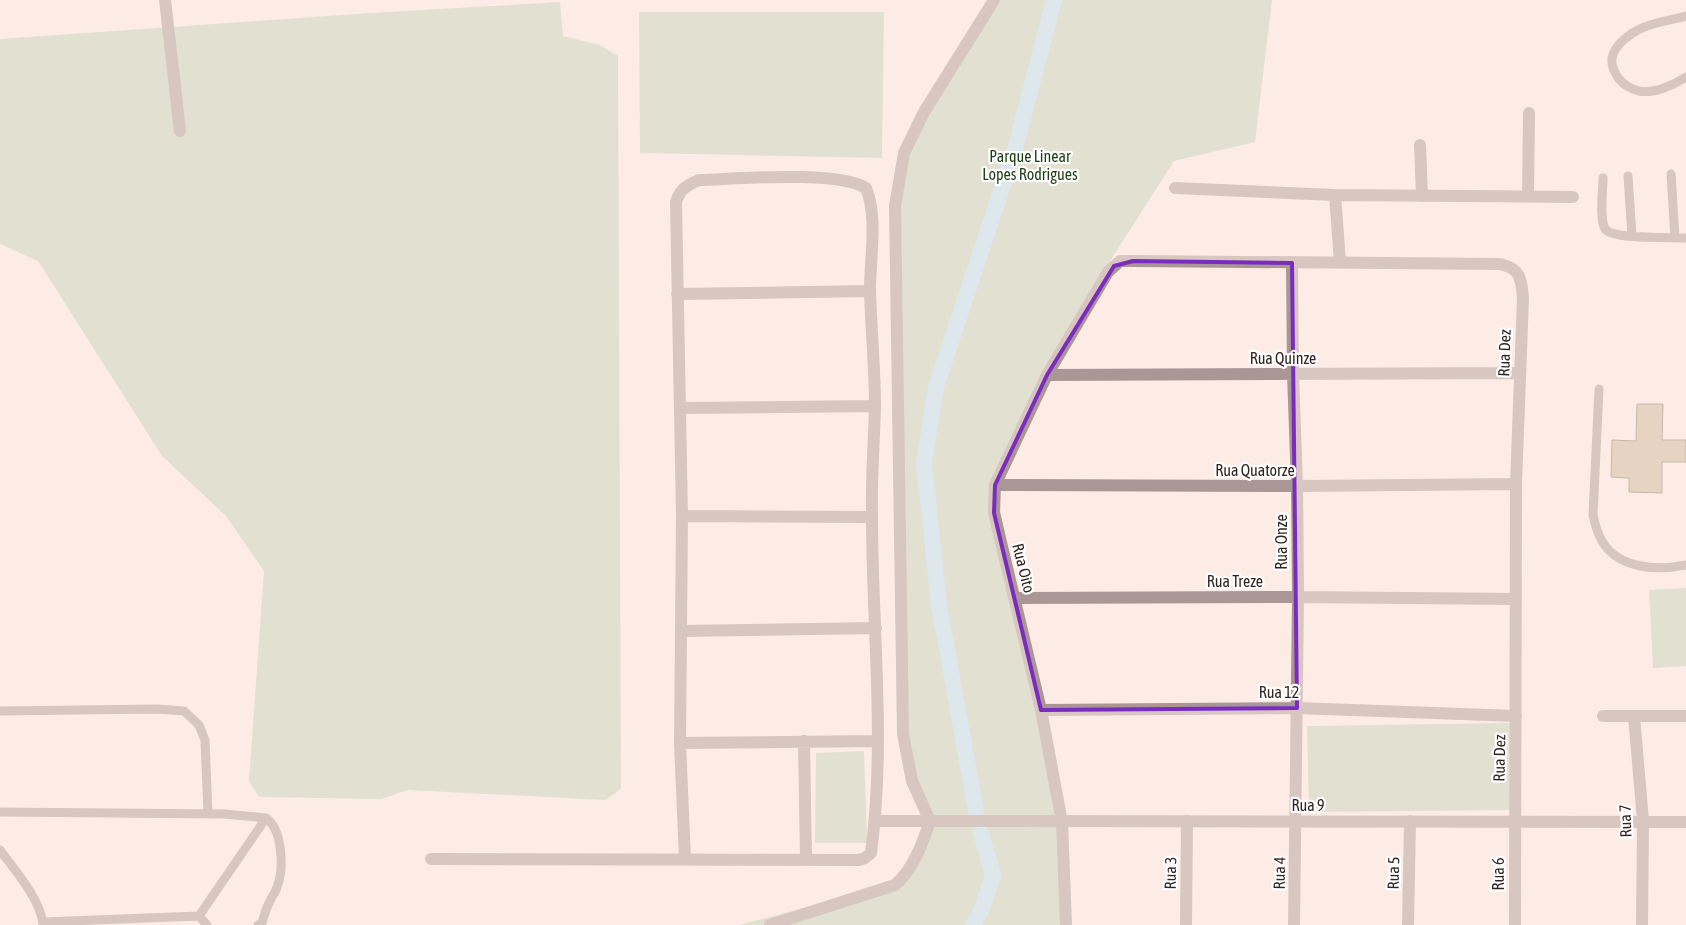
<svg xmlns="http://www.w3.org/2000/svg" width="1686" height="925" viewBox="0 0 1686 925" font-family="'Asap Condensed',sans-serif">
  <rect width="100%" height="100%" fill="#fdece5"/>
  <!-- green -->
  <path fill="#bed1b9" d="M996 0H1272L1255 142 1174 161 1110 261 994 483 1043 710 1070 925H739L891 885 914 857 929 821 910 784 897 205 906 152Z
    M560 2 563 36 600 45 618 56 621 789 606 800 408 790 381 799 259 797 249 781 264 571 226 516 162 456 38 261 0 244V39L371 13Z
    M639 12H884L882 158 640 153Z
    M1686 588V666L1653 668 1649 590Z
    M1509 723 1510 810 1309 812 1307 726Z
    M864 751 867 843H815L816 753Z"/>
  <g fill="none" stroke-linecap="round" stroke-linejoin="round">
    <!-- canal -->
    <path stroke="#b6e0f4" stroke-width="16" d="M976 811 939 605 924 464 936 387 1015 149 1054 0
      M973 925 982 909 993 875 981 833"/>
  </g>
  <!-- building -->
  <path fill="#ccb394" stroke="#867662" d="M1637 404H1663L1662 440H1686V462H1662V493L1629 492V478L1611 477 1612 440 1636 441Z"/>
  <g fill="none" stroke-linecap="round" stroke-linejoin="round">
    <!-- service -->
    <path stroke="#aa9795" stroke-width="9" d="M1686 16C1668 21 1647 23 1631 34 1613 47 1605 60 1619 79 1624 85 1631 89 1639 91 1654 94 1674 85 1686 77
      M1671 174 1675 238
      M1628 176 1632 236
      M1603 178C1603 191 1599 218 1605 229 1613 240 1671 237 1686 238
      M1599 389 1593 515C1595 524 1597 533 1602 541 1618 569 1658 571 1686 565
      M0 711 157 709 184 711 199 725 205 740 208 814
      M0 812 224 814 266 818C283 830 284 869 277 887 276 892 272 896 270 901 266 908 264 916 262 923L258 925
      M0 850C15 870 41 900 43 925
      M199 916 207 925
      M43 922 199 916 266 818"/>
    <!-- minor -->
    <path stroke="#aa9795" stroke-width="12" d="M165 0 180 131
      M1420 145 1422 196
      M1175 188 1335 195 1573 197
      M1335 195 1340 262
      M1528 196 1529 113
      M1292 263 1293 374 1297 486 1298 597 1294 925
      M677 294 870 291
      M1047 375 1519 373
      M681 408 875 406
      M995 485 1297 486 1516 484
      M682 516 872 517
      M1015 598 1298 597 1516 599
      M681 631 876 628
      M1041 710 1297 708 1516 716
      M1603 716H1686
      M1634 716 1643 821 1642 925
      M804 741 806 859
      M680 743 877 741
      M875 821H930L912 781 903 734 895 206 904 153 924 112 994 0
      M431 859 859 860 865 858 871 853C886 741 872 628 872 517 871 480 874 443 875 407 875 368 871 329 870 290 870 258 878 217 866 188 836 170 737 179 699 180 687 185 680 189 676 202L682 516 680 743 685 859
      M1066 925 1062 822 1041 710 994 513 995 485 1047 375 1108 272 1120 261H1133L1500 264C1521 269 1521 278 1523 298L1516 484 1515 925
      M1186 925 1187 821
      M1408 925 1410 821"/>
    <!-- tertiary -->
    <path stroke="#aa9795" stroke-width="12" d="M770 925 895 885C913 870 923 842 930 821L1686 822"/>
  </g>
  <!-- marked area -->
  <path d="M0 0H1686V925H0ZM1133 261 1292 263 1297 708 1041 710 994 513 995 485 1047 375 1114 266Z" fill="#fdece5" fill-opacity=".55" fill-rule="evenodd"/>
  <path fill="none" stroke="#7b2cbf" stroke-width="4" stroke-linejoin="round" d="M1133 261 1292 263 1297 708 1041 710 994 513 995 485 1047 375 1114 266Z"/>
  <g text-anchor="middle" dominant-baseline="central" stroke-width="4.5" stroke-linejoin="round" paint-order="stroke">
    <!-- park labels -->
    <g font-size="16" fill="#1d3f13" stroke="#fff">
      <text x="1030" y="156">Parque Linear<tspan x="1030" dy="18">Lopes Rodrigues</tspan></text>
    </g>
    <!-- street labels -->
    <g font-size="16" fill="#302521" stroke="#fff">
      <text transform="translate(1504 353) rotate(-88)">Rua Dez</text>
      <text x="1283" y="358">Rua Quinze</text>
      <text x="1255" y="470">Rua Quatorze</text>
      <text transform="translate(1281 542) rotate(-90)">Rua Onze</text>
      <text transform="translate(1024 568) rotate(76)">Rua Oito</text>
      <text x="1235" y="581">Rua Treze</text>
      <text x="1279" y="692">Rua 12</text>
      <text transform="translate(1499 758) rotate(-89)">Rua Dez</text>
      <text x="1308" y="805">Rua 9</text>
      <text transform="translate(1625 821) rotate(-92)">Rua 7</text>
      <text transform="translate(1170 873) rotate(-89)">Rua 3</text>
      <text transform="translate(1279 873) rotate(-89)">Rua 4</text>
      <text transform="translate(1393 873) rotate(-89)">Rua 5</text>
      <text transform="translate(1498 874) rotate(-90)">Rua 6</text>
    </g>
  </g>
</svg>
